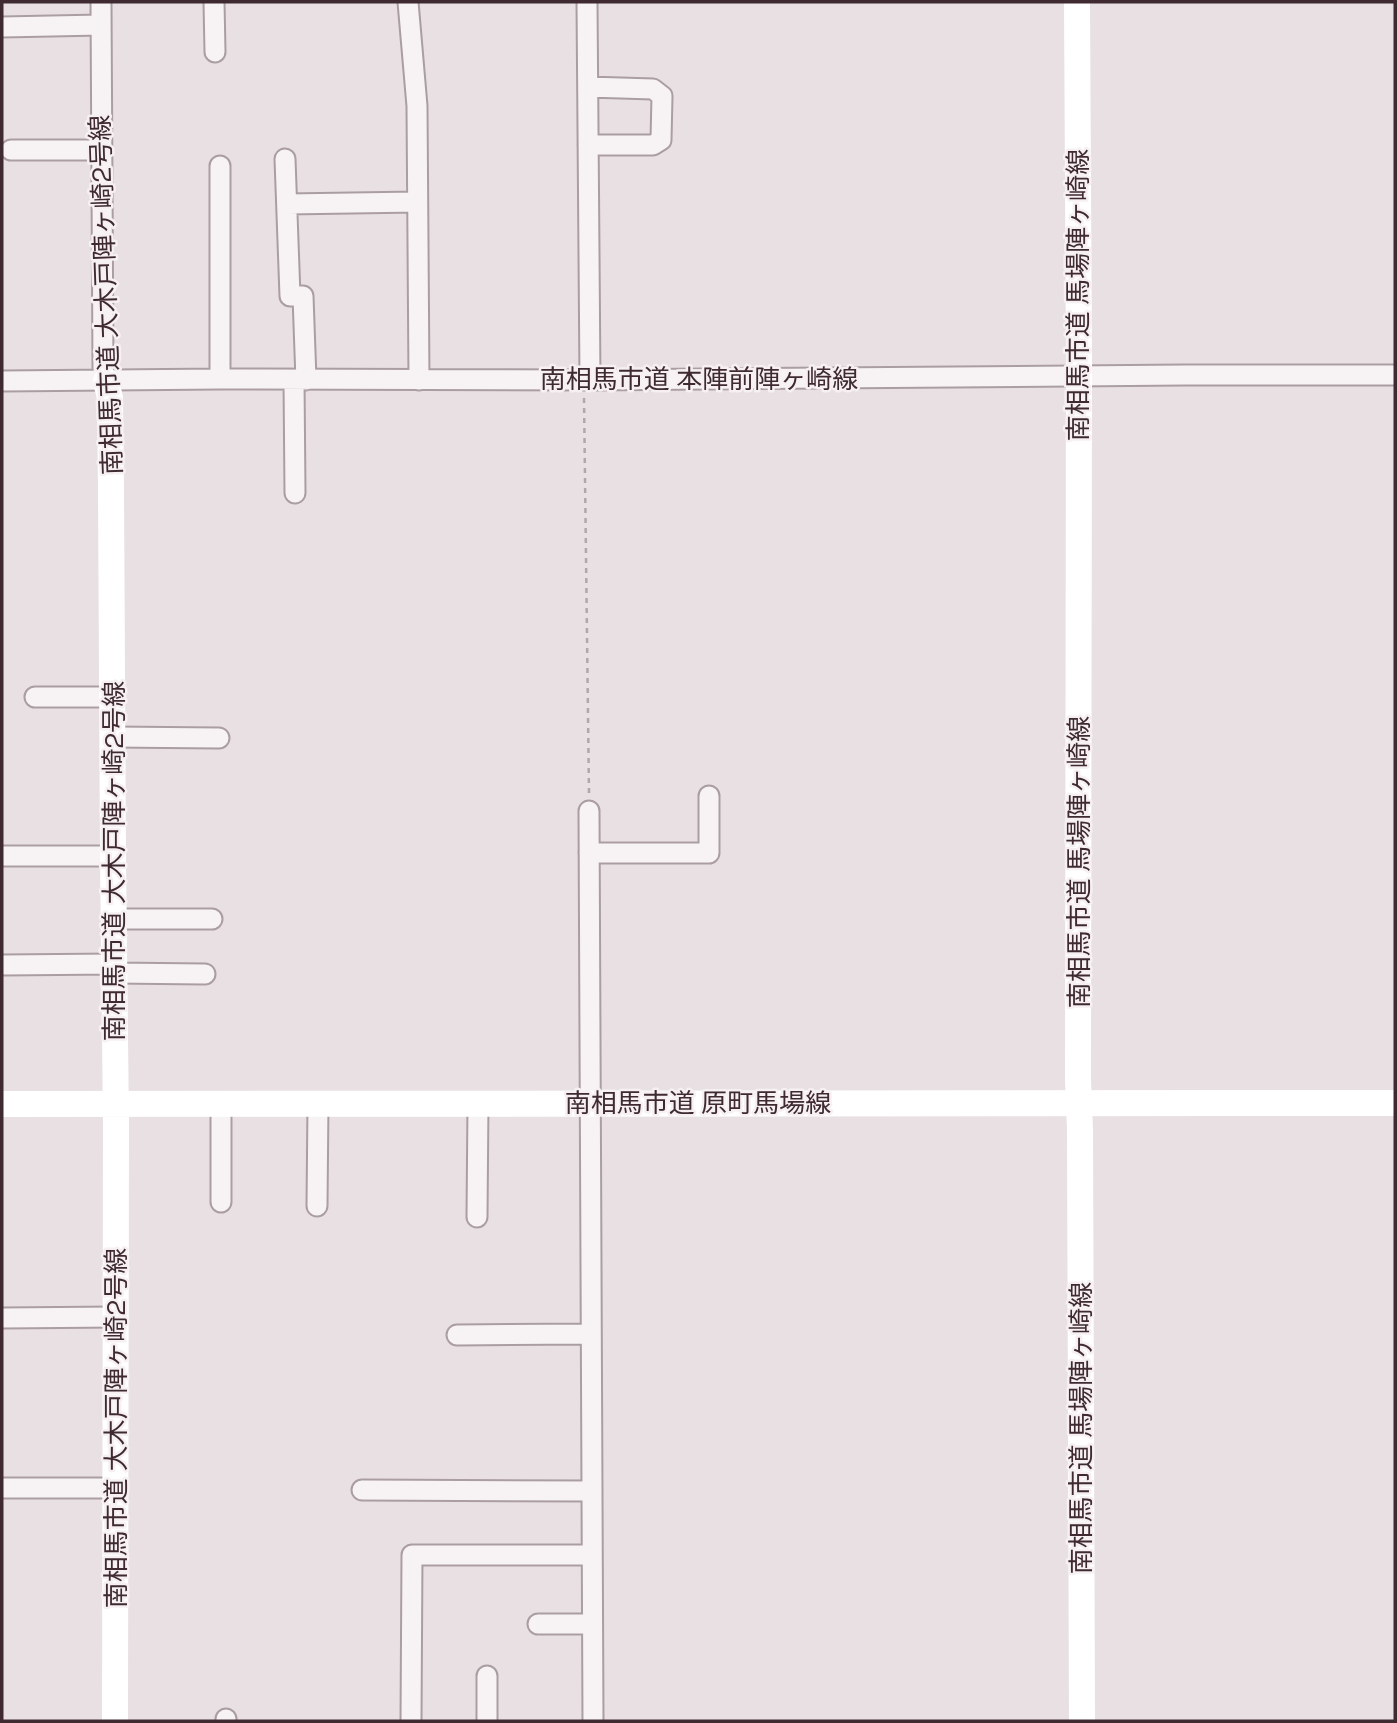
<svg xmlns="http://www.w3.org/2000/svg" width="1397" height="1723" viewBox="0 0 1397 1723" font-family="'Space Grotesk','Noto Sans JP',sans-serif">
  <rect width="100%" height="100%" fill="#e8e0e3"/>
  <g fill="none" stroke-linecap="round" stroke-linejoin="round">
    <!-- street casing -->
    <g stroke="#ab9ea3" stroke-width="23">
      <path id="street" d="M101 2 103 368 106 381
        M214 2 215 52
        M408 2 417 106 419 380
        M587 2 590 380
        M2 27 101 25
        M588 87 653 89 662 96 661 140 653 145H588
        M11 150H101
        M285 159 290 296H303L306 380
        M220 166V379
        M287 204 417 202
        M294 380 295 493
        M2 381 220 379 590 380 1185 375H1395
        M35 697H112
        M113 737 219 738
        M589 811 593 1721
        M589 853H709V796
        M2 856H113
        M114 919H212
        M2 965 114 964
        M114 973 205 974
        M221 1202V1103
        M317 1206 318 1103
        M477 1217 478 1103
        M2 1318 116 1317
        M457 1335 591 1334
        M2 1488H116
        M362 1490 591 1491
        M538 1624H592
        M487 1676V1721
        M226 1719V1721
        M411 1721 412 1555H591"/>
    </g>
    <!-- path -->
    <path stroke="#b1a7aa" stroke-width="2.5" stroke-dasharray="5 5" stroke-linecap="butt" d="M584 398 589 794"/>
    <!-- street -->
    <use href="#street" stroke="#f7f3f4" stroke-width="19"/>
    <!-- secondary -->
    <path stroke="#fff" stroke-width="26" d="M1077 2 1079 363 1078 1080 1080 1130 1082 1721
      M106 381 110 398 111 489 113 856 116 1125 115 1721
      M2 1104 1395 1103"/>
  </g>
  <g text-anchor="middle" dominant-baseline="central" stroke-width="5" stroke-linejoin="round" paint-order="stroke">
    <!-- street labels -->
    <g font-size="26" fill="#3e2a30" stroke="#f6f0f2">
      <text transform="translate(106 295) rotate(-92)">南相馬市道 大木戸陣ヶ崎2号線</text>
      <text transform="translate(1078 295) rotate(-90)">南相馬市道 馬場陣ヶ崎線</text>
      <text x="699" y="379">南相馬市道 本陣前陣ヶ崎線</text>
      <text transform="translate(114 861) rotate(-90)">南相馬市道 大木戸陣ヶ崎2号線</text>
      <text transform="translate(1079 862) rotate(-90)">南相馬市道 馬場陣ヶ崎線</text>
      <text x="698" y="1103">南相馬市道 原町馬場線</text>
      <text transform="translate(116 1428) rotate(-90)">南相馬市道 大木戸陣ヶ崎2号線</text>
      <text transform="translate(1081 1428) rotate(-90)">南相馬市道 馬場陣ヶ崎線</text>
    </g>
  </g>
  <!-- border -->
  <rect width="1397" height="1723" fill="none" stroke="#3e2a30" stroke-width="7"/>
</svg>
